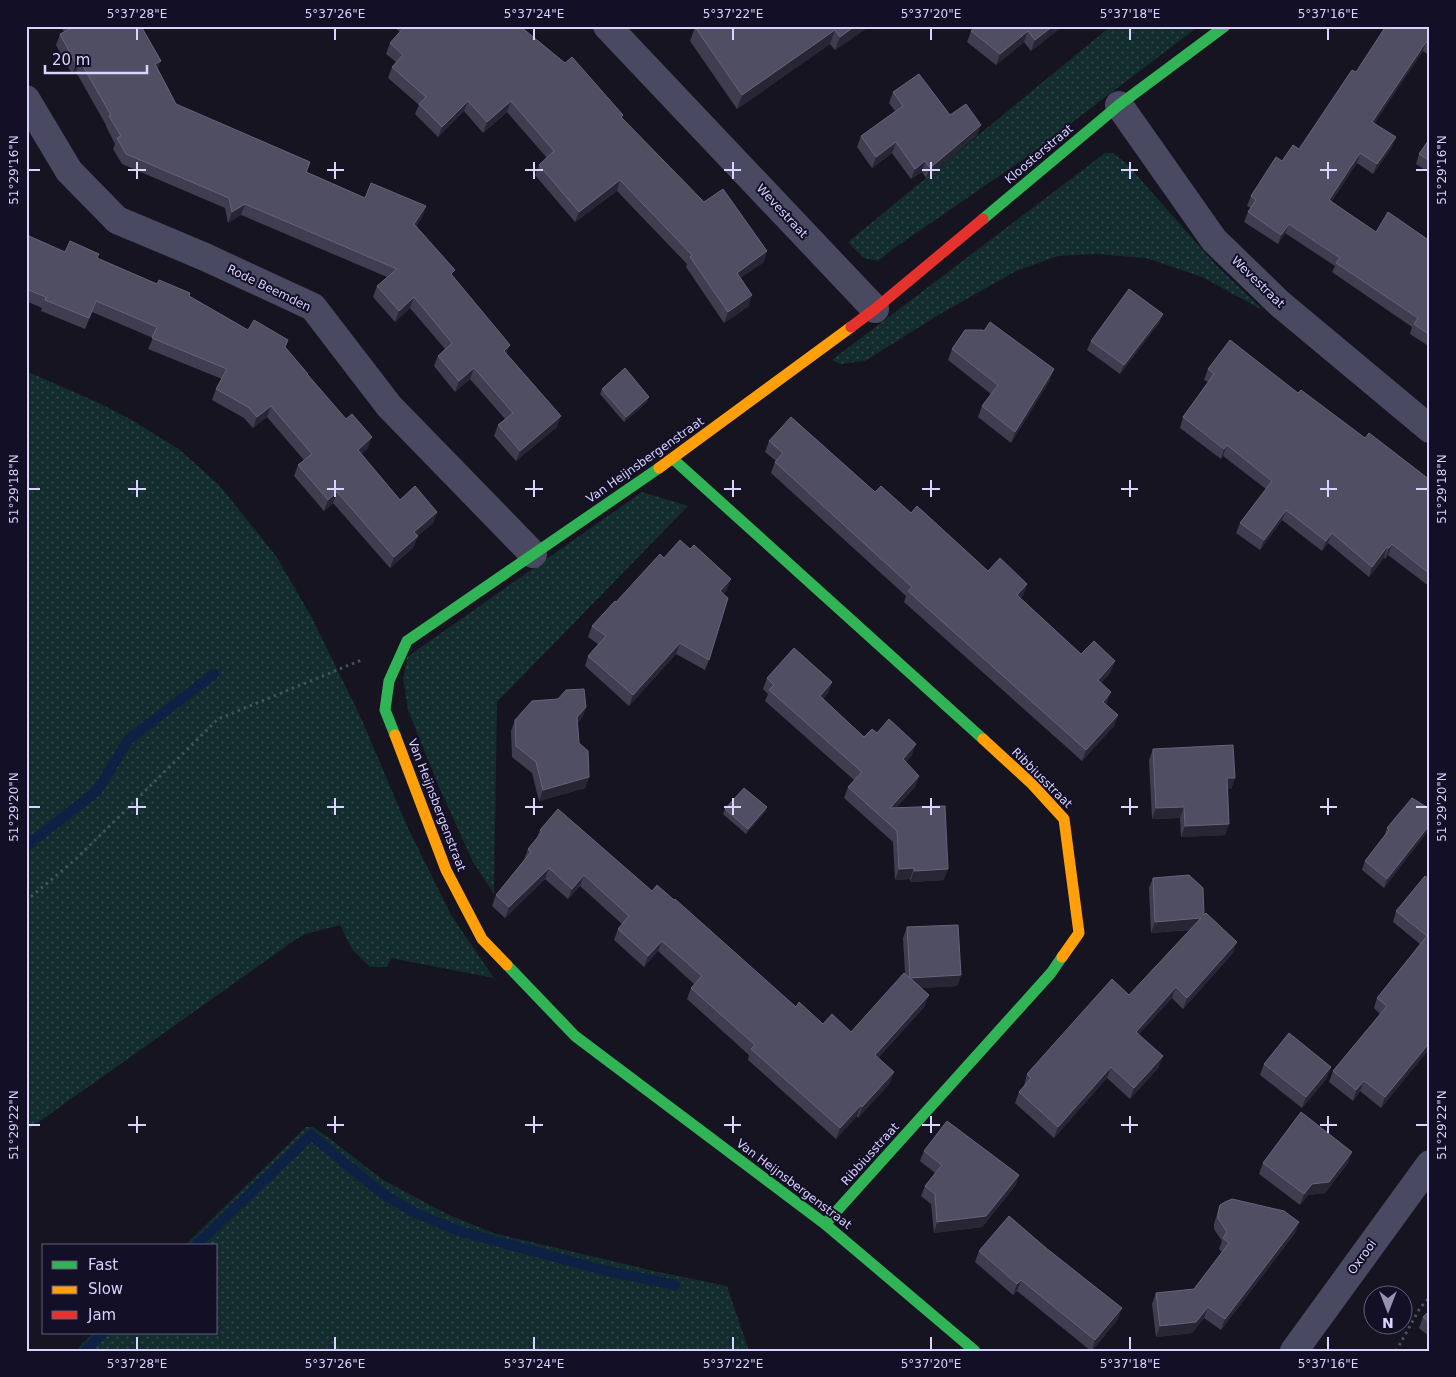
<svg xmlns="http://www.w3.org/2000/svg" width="1456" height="1377" viewBox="0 0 1456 1377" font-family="'DejaVu Sans',sans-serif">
  <defs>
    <pattern id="grass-dots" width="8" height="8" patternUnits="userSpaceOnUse" patternTransform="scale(1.25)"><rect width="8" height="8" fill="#132c2d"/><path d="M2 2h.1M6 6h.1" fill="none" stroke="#354a4c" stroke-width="1.8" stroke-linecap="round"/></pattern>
  </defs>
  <rect width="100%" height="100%" fill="#161421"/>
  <!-- grass -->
  <path fill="url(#grass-dots)" d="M1111 26H1199L1024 159 893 249 878 261 863 258 848 242Z
    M1105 153H1113L1126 163 1217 266 1264 311 1202 277 1146 258 1095 254 1058 256 1016 271 940 314 865 361 840 364 832 360Z
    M26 371 97 402 132 420 180 450 219 485 276 556 311 616 361 718 407 826 451 915 494 978 391 958 387 967H370L352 949 340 925 305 934 295 940 26 1131Z
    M642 492 688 506 497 702 494 894 473 862 439 787 408 710 403 679 407 657Z
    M306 1127H313L329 1138 383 1180 447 1214 493 1233 654 1271 727 1286 749 1351H84L78 1348 93 1333H216V1246H184Z"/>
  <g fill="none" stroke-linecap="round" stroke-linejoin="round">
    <!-- stream -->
    <path stroke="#0d2144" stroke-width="10" d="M26 846 97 791 129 739 214 674
      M195 1246 311 1135 379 1191 413 1212 459 1231 603 1270 675 1285
      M85 1351 103 1333"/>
    <!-- path -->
    <path stroke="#44505f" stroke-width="3" stroke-dasharray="2.5 4" stroke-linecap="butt" d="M26 901 76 859 218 719 364 659
      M1396 1351 1420 1308 1430 1297"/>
    <!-- street -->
    <path stroke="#4a4962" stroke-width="28" d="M607 26 875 309
      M26 99 69 171 117 220 205 257 313 307 389 406 533 554
      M1119 105 1214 240 1279 303 1430 429
      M1294 1351 1430 1164"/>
    <!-- fast -->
    <path stroke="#30b455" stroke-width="11" d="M983 219 1119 105 1225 26
      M673 459 983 739
      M395 735 385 710 389 681 407 641 659 468
      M507 965 575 1036 825 1224 975 1351
      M825 1224 1051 973 1062 957"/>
    <!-- slow -->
    <path stroke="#ff9f0a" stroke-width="11" d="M659 468 851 327
      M395 735 446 870 482 939 507 965
      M983 739 1032 784 1064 819 1079 933 1062 957"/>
    <!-- jam -->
    <path stroke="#e5322d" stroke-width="11" d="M851 327 875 309 983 219"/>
  </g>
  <!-- wall -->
  <path fill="#403d50" d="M61 26H141L158 69 176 104 310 162 307 172 365 198 426 206 422 217 416 226 453 276 557 427 516 461 494 436 498 425 505 419 470 379 455 392 434 366 438 356 445 349 410 308 395 322 373 297 377 286 387 277 241 215 228 223 225 208 122 164 113 149 115 144 106 126V125L76 72 72 74 56 45 60 34 64 32Z
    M393 26H527L524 30 623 115 622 118 704 202 764 262 740 278 749 306 724 323 686 267 687 264 617 191 575 222 535 175 539 165 547 158 507 112 483 133 464 111 438 137 415 114 419 105 388 78 392 67 396 62 386 54 390 43 400 32Z
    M697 26H870L835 50 830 44 737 109 690 41 695 27Z
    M977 26H1063L1031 51 1024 42 996 65 967 42 971 31Z
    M1430 26V56L1423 51 1374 123 1392 147 1373 174 1357 163 1331 202 1376 232 1430 241V347L1410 334 1412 327 1332 272 1335 266 1285 233 1278 244 1244 222 1248 212 1251 208 1247 206 1251 196 1282 161 1299 149 1356 72Z
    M893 92 950 115 977 135 926 178 922 172 911 179 892 153 872 168 857 147 861 136 895 111 889 103Z
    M1430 138V173L1416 164 1419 154Z
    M26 244 98 259 157 284 189 296 248 330 286 348 368 448 361 454 400 500 437 512 433 523 417 536 414 547 390 568 333 503 324 511 294 476 298 465 304 460 267 417 253 428 244 418 212 400 216 389 222 379 148 349 153 338 92 312 85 329 41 311 42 308 26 301Z
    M1163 314 1159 323 1120 374 1087 350 1091 341Z
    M952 349 1050 380 1011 443 978 417 982 406 991 394 948 360Z
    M1208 369 1298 393 1365 438 1430 480V587L1388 555 1385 559 1384 558 1369 577 1328 543 1322 551 1282 520 1260 550 1236 533 1240 523 1266 489 1223 456 1221 459 1180 428 1183 417 1208 382 1204 380Z
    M602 389 647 402 624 422 600 394Z
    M769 441 875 492 911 513 988 571 1027 584 1023 595 1020 598 1081 654 1111 672 1101 683 1107 703 1106 704 1118 715 1114 726 1082 761 904 602 906 596 771 473 775 462 776 461 765 452Z
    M664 558 727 590 723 594 709 660 705 670 676 654 629 706 585 666 588 656 598 644 588 637 592 626Z
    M767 678 832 682 828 693 823 699 864 737 877 733 912 755 906 762 919 776 915 787 896 808 944 880 910 882V879L895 880 893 842 844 798 848 787 854 780 765 701 768 694 763 689Z
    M586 707 582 718 577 723 579 743 589 777 585 788 539 801 532 773 512 757 511 731 515 720Z
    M1153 749 1235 778 1231 789H1228L1229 824 1225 835 1181 837 1180 818 1152 819 1149 760Z
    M767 807 765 812 746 834 723 814 725 809Z
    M1430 809V828L1384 888 1362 870 1365 861 1384 837 1387 828Z
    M540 830 652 891 796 1007 823 1024 851 1032 905 973 903 938 907 927 961 975 957 986 921 988 925 1006 878 1058 890 1083 858 1118 857 1116 836 1139 748 1060 749 1055 687 999 691 988 694 984 658 951 644 967 614 940 618 929 622 924 580 886 568 899 545 879 505 918 492 906 496 895 524 860 528 849 536 840Z
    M1153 878 1204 915 1233 953 1183 1009 1172 998 1139 1034 1159 1067 1130 1099 1107 1078 1054 1138 1015 1103 1019 1092 1024 1086 1027 1074 1129 995 1190 930 1151 933 1149 888Z
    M1430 880V1048L1381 1108 1360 1091 1353 1101 1329 1082 1333 1071 1380 1014 1374 1008 1377 998 1420 944 1393 922 1396 911Z
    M1264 1064 1327 1078 1302 1108 1260 1075Z
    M924 1151 1016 1185 982 1227 934 1233 931 1204 921 1196 925 1186 935 1173 920 1161Z
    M1263 1163H1348L1325 1193 1308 1195 1300 1205 1259 1174Z
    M1220 1205 1295 1233 1221 1330 1204 1318 1192 1333 1156 1337 1152 1304 1156 1293 1194 1289 1222 1252 1219 1249 1222 1241 1214 1229V1224Z
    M979 1251 1118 1319 1092 1351H1091L1017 1291 1013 1295 975 1262Z
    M1430 1310V1337L1419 1328 1423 1317Z"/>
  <!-- shaded-wall -->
  <path fill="#282635" d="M522 26H527L518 38Z
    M855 26H870L835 50 840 37Z
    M1053 26H1063L1031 51 1035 40Z
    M835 30 830 44 737 109 742 95Z
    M1028 31 1024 42 996 65 1000 54Z
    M1426 42 1423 51 1369 132 1372 122Z
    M80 61 76 72 72 74 76 64Z
    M161 61 157 71 155 64Z
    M468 101 464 111 438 137 442 127Z
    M511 101 507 112 483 133 487 122Z
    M981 125 977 135 926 178 930 168Z
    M1396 137 1392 147 1373 174 1377 164Z
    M896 142 892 153 872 168 876 157Z
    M1360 153 1357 163 1325 210 1329 200Z
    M925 161 922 172 911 179 915 169Z
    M620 180 617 191 575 222 579 212Z
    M245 204 241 215 228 223 232 212Z
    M426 206 422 217 410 234 414 224Z
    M1289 224 1285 233 1278 244 1281 235Z
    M767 251 764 262 733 283 737 273Z
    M752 295 749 306 724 323 728 312Z
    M414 297 410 308 395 322 399 311Z
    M1163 314 1159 323 1120 374 1124 365Z
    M510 345 506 356 504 351Z
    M474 368 470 379 455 392 459 381Z
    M1054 369 1050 380 1011 443 1015 432Z
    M649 397 647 402 624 422 626 417Z
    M271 406 267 417 253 428 257 417Z
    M561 416 557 427 516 461 520 451Z
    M372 437 368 448 354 461 358 450Z
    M1227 445 1223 456 1221 459 1224 449Z
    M337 492 333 503 324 511 328 500Z
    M1286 510 1282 520 1260 550 1264 540Z
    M437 512 433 523 410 543 414 532Z
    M1332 533 1328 543 1322 551 1326 541Z
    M418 536 414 547 390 568 394 557Z
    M1392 544 1388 555 1385 559 1389 548Z
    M1387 547 1384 558 1369 577 1372 567Z
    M731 579 727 590 716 602 720 591Z
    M1027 584 1023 595 1013 606 1017 595Z
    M680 643 676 654 629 706 633 695Z
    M1115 661 1111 672 1094 691 1098 680Z
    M832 682 828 693 816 707 820 696Z
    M1111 692 1107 703 1099 713 1103 702Z
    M586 707 582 718 573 728 577 717Z
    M1118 715 1114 726 1082 761 1086 750Z
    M916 744 912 755 899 770 903 759Z
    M919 776 915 787 886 819 890 808Z
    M589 777 585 788 539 801 543 790Z
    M1227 778H1235L1231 789H1223Z
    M767 807 765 812 746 834 748 829Z
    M1184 807 1180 818 1152 819 1156 808Z
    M1229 824 1225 835 1181 837 1185 826Z
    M1430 824V828L1384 888 1387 879Z
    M549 868 545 879 505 918 509 907Z
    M914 868 910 879 895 880 899 869Z
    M948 869 944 880 910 882 914 871Z
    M584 875 580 886 568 899 572 889Z
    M1201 918 1197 929 1151 933 1155 922Z
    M662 941 658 951 644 967 648 956Z
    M1237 942 1233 953 1183 1009 1187 998Z
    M961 975 957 986 906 989 910 978Z
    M1176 987 1172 998 1132 1042 1136 1032Z
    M929 995 925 1006 871 1065 875 1055Z
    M1430 1042V1048L1381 1108 1385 1097Z
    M1163 1056 1159 1067 1130 1099 1134 1088Z
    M1111 1067 1107 1078 1054 1138 1058 1127Z
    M1331 1067 1327 1078 1302 1108 1306 1097Z
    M894 1072 890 1083 858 1118 862 1107Z
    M1364 1081 1360 1091 1353 1101 1356 1090Z
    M861 1105 857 1116 836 1139 840 1128Z
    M1352 1152 1348 1163 1325 1193 1308 1195 1300 1205 1304 1194 1312 1184Z
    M1019 1175 1016 1185 982 1227 934 1233 937 1222Z
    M1299 1222 1295 1233 1221 1330 1225 1319Z
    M1021 1280 1017 1291 1013 1295 1017 1284Z
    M1208 1307 1204 1318 1192 1333 1156 1337 1160 1326Z
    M1122 1308 1118 1319 1092 1351 1095 1340Z"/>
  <!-- building -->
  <path fill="#504e63" stroke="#66637b" d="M71 26H141L161 61 155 64 176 104 310 162 306 172 365 198 371 183 426 206 414 224 455 270 451 274 510 345 504 351 561 416 520 451 498 425 513 413 474 368 459 381 438 356 452 343 414 297 399 311 377 286 397 269 245 204 232 212 229 198 126 154 117 138 121 136 109 116 111 115 80 61 76 64 60 34 72 28Z
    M405 26H522L521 27 565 63 572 57 623 115 621 117 704 202 723 189 767 251 737 273 752 295 728 312 690 257 692 255 620 180 579 212 539 165 554 151 511 101 487 122 468 101 442 127 419 104 426 97 392 67 403 55 390 43Z
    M697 26H855L840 37 835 30 742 95 695 27Z
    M977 26H1053L1035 40 1028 31 1000 54 971 31Z
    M1386 26H1430V44L1426 42 1372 122 1396 137 1377 164 1360 153 1329 200 1376 232 1388 212 1430 241V335L1414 324 1418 318 1336 263 1340 258 1289 224 1281 235 1248 212 1256 200 1251 196 1276 157 1282 161 1293 145 1299 149 1352 70 1356 72Z
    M919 74 950 115 966 104 981 125 930 168 925 161 915 169 896 142 876 157 861 136 903 106 893 92Z
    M1430 138V161L1419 154Z
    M29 236 65 252 70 241 99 254 97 258 157 284 159 280 190 293 189 296 248 330 254 320 288 340 285 347 308 374H307L346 419 352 414 372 437 358 450 400 500 415 486 437 512 414 532 418 536 394 557 337 492 328 500 298 465 312 454 271 406 257 417 248 407 216 389 227 369 152 338 157 327 96 301 89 318 45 300 46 297 26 289V244Z
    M1129 289 1163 314 1124 365 1091 341Z
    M990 322 1054 369 1015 432 982 406 998 385 952 349 965 330H983L984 331Z
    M1230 340 1298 393 1301 390 1365 438 1369 433 1430 480V574L1392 544 1389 548 1387 547 1372 567 1332 533 1326 541 1286 510 1264 540 1240 523 1272 481 1227 445 1224 449 1183 417 1214 374 1208 369Z
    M625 368 649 397 626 417 602 389Z
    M791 417 875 492 881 486 911 513 917 506 988 571 1000 558 1027 584 1017 595 1081 654 1094 641 1115 661 1098 680 1111 692 1103 702 1118 715 1086 750 908 591 912 587 775 462 783 453 769 441Z
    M680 540 690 549 694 545 731 579 720 591 728 598 709 660 680 643 633 695 588 656 606 636 592 626 615 601 616 602 660 554 664 558Z
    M794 648 832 682 820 696 864 737 872 729 877 733 889 719 916 744 903 759 919 776 890 808 945 806 948 869 914 871V868L899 869 897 831 848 787 862 772 769 690 774 685 767 678Z
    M584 689 586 707 577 717 579 743 588 751 589 777 543 790 536 762 516 746 515 720 532 701 558 699 566 690Z
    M1233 745 1235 778H1227L1229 824 1185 826 1184 807 1156 808 1153 749Z
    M744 788 767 807 748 829 725 809Z
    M1412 798 1430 809V824L1387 879 1365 861 1389 830 1387 828Z
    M558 809 652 891 657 885 674 900 675 899 796 1007 799 1002 823 1024 832 1014 851 1032 904 973 910 978 907 927 958 925 961 975 910 978 929 995 875 1055 894 1072 862 1107 861 1105 840 1128 751 1049 755 1045 691 988 702 976 662 941 648 956 618 929 629 916 584 875 572 889 549 868 509 907 496 895 531 852 528 849 542 832 540 830Z
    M1189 875 1203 888 1204 915 1206 913 1237 942 1187 998 1176 987 1136 1032 1163 1056 1134 1088 1111 1067 1058 1127 1019 1092 1031 1078 1027 1074 1112 979 1129 995 1201 918 1155 922 1153 878Z
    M1425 876 1430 880V1042L1385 1097 1364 1081 1356 1090 1333 1071 1387 1006 1377 998 1427 936 1396 911Z
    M1289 1033 1331 1067 1306 1097 1264 1064Z
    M1301 1112 1352 1152 1329 1182 1312 1184 1304 1194 1263 1163Z
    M947 1121 1019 1175 986 1216 937 1222 935 1194 925 1186 942 1165 924 1151Z
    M1232 1199 1284 1211 1299 1222 1225 1319 1208 1307 1196 1322 1160 1326 1156 1293 1194 1289 1229 1243 1223 1238 1227 1232 1218 1218V1213L1220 1205 1225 1202Z
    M1009 1216 1046 1248 1122 1308 1095 1340 1021 1280 1017 1284 979 1251Z
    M1430 1310V1323L1423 1317Z"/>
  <!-- ticks -->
  <path fill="none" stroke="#d9d4ff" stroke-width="2" d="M137 28V40M335 28V40M534 28V40M733 28V40M931 28V40M1130 28V40M1328 28V40M137 162V179M335 162V179M534 162V179M733 162V179M931 162V179M1130 162V179M1328 162V179M28 170H40M128 170H146M327 170H344M525 170H543M724 170H741M922 170H940M1121 170H1138M1320 170H1337M1416 170H1428M137 480V497M335 480V497M534 480V497M733 480V497M931 480V497M1130 480V497M1328 480V497M28 489H40M128 489H146M327 489H344M525 489H543M724 489H741M922 489H940M1121 489H1138M1320 489H1337M1416 489H1428M137 798V815M335 798V815M534 798V815M733 798V815M931 798V815M1130 798V815M1328 798V815M28 807H40M128 807H146M327 807H344M525 807H543M724 807H741M922 807H940M1121 807H1138M1320 807H1337M1416 807H1428M137 1116V1133M335 1116V1133M534 1116V1133M733 1116V1133M931 1116V1133M1130 1116V1133M1328 1116V1133M28 1125H40M128 1125H146M327 1125H344M525 1125H543M724 1125H741M922 1125H940M1121 1125H1138M1320 1125H1337M1416 1125H1428M137 1337V1350M335 1337V1350M534 1337V1350M733 1337V1350M931 1337V1350M1130 1337V1350M1328 1337V1350"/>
  <g text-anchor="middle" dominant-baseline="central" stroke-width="4" stroke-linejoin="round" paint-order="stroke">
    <!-- street labels -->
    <g font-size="12" fill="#d9d4ff" stroke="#130f26">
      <text transform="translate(1039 154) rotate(-40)">Kloosterstraat</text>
      <text transform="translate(782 211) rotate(47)">Wevestraat</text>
      <text transform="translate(1258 282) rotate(44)">Wevestraat</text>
      <text transform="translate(269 288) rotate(26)">Rode Beemden</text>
      <text transform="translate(645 460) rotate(-35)">Van Heijnsbergenstraat</text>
      <text transform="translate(1042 778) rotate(45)">Ribbiusstraat</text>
      <text transform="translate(437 805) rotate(69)">Van Heijnsbergenstraat</text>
      <text transform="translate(870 1154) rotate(-48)">Ribbiusstraat</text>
      <text transform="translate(794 1184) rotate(37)">Van Heijnsbergenstraat</text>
      <text transform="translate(1362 1257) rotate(-54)">Oxrooi</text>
    </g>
  </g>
  <!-- border -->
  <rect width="1456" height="1377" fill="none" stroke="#130f26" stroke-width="55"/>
  <!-- legend -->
  <rect x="42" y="1244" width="175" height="90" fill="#130f26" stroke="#625e7d"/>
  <rect x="52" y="1261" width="25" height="8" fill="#30b455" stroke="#625e7d"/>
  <text x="88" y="1270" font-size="15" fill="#d9d4ff">Fast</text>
  <rect x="52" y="1286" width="25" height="8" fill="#ff9f0a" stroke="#625e7d"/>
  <text x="88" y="1294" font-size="15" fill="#d9d4ff">Slow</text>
  <rect x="52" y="1311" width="25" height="8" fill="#e5322d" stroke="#625e7d"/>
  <text x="88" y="1320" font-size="15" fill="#d9d4ff">Jam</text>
  <!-- north arrow -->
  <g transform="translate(1388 1310) rotate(180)"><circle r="24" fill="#130f26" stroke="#625e7d"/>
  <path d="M0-4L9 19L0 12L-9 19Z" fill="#9591b1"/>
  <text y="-8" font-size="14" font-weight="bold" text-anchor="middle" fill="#d9d4ff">N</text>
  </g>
  <!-- scale -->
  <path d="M45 65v8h102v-8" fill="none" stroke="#d9d4ff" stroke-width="2.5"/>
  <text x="52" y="65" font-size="15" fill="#d9d4ff" stroke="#130f26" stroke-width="4" paint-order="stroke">20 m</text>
  <rect x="28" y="28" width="1400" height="1322" fill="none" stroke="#d9d4ff" stroke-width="2"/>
  <g font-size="12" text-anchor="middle" fill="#d9d4ff">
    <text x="137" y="18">5°37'28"E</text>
    <text x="335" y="18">5°37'26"E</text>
    <text x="534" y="18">5°37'24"E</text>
    <text x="733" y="18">5°37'22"E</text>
    <text x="931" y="18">5°37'20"E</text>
    <text x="1130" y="18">5°37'18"E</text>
    <text x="1328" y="18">5°37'16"E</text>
    <text transform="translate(1442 170) rotate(-90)" y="4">51°29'16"N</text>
    <text transform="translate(14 170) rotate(-90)" y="4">51°29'16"N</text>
    <text transform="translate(1442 489) rotate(-90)" y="4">51°29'18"N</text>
    <text transform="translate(14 489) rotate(-90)" y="4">51°29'18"N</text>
    <text transform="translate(1442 807) rotate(-90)" y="4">51°29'20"N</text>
    <text transform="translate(14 807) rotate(-90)" y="4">51°29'20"N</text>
    <text transform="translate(1442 1125) rotate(-90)" y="4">51°29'22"N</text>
    <text transform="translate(14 1125) rotate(-90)" y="4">51°29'22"N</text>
    <text x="137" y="1368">5°37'28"E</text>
    <text x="335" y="1368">5°37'26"E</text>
    <text x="534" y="1368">5°37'24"E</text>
    <text x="733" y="1368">5°37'22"E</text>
    <text x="931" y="1368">5°37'20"E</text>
    <text x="1130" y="1368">5°37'18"E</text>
    <text x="1328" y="1368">5°37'16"E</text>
  </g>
</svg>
